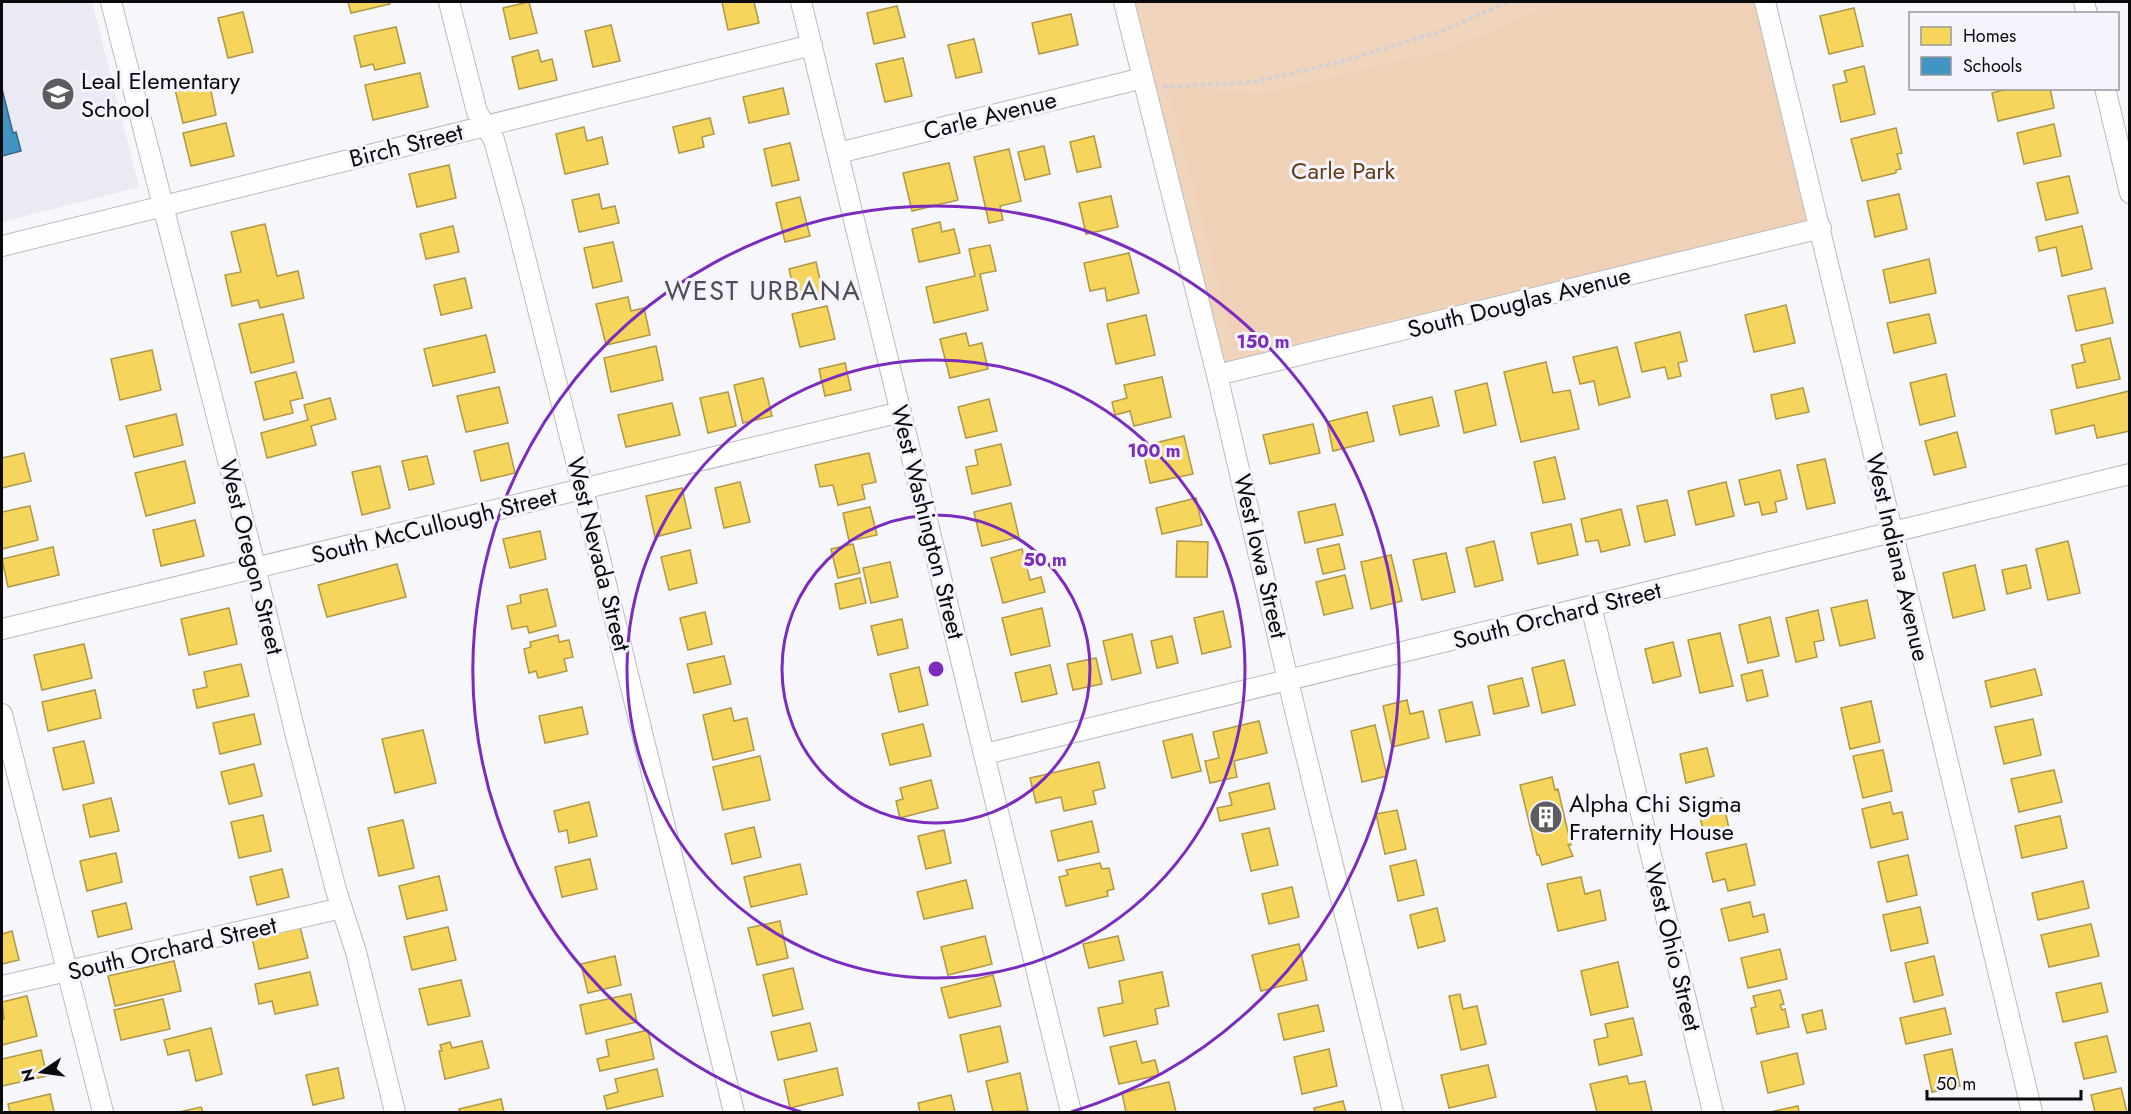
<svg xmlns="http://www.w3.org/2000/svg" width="2131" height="1114" viewBox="0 0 2131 1114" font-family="Jost,sans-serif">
  <rect width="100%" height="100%" fill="#f6f6fb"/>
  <!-- built -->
  <path fill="#eae9f4" d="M2 2H92L139 187 2 222Z"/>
  <!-- green -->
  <path fill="#f0d4bc" d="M1131 2H1766L1821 228 1217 375Z"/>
  <!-- forest -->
  <path fill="#efd1b7" d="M1559 2H1753L1806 221 1237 356 1166 85 1260 94 1450 49Z"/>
  <!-- homes -->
  <path fill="#f6d55c" stroke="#b09845" stroke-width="1.5" d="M348 2H389L390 4 351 13Z
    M529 2 537 33 510 39 503 8Z
    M722 2H754L759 23 728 30Z
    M897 6 905 37 874 44 867 13Z
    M1854 8 1863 46 1829 54 1820 16Z
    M243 12 253 52 228 58 218 18Z
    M1071 14 1078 45 1039 54 1032 23Z
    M611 25 620 61 593 67 585 31Z
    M396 27 405 63 375 70 373 64 361 67 354 36Z
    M974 39 982 72 956 78 948 45Z
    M538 50 541 62 552 59 557 80 519 89 512 57Z
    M903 58 912 96 885 102 876 64Z
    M1864 66 1875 114 1841 122 1833 85 1847 82 1844 71Z
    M420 73 428 107 373 120 365 85Z
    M208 77 216 115 183 123 174 85Z
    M783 88 789 114 749 123 743 97Z
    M2011 88H2050L2054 108 1998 121 1992 93Z
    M710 118 714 134 702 137 704 147 679 153 673 127Z
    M226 123 234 156 191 166 183 133Z
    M2054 124 2061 156 2024 164 2017 133Z
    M584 127 587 141 602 137 608 164 565 174 556 134Z
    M1896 128 1902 153 1897 154 1901 169 1896 170V173L1862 181 1851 139Z
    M1094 136 1101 167 1077 172 1070 142Z
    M790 143 799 180 772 186 764 149Z
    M1044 146 1050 174 1025 180 1018 152Z
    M1009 149 1021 201 1000 206 1003 220 989 223 974 157Z
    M949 163 958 200 912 211 903 173Z
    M449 165 456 198 417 207 409 174Z
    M2069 176 2078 213 2046 220 2037 183Z
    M599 194 602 209 615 206 619 223 579 232 572 200Z
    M1899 194 1907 229 1875 237 1867 201Z
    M1111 196 1118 227 1086 234 1079 203Z
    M800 197 810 236 785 242 776 203Z
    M940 222 942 232 954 229 960 253 919 262 912 229Z
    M265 224 277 276 298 271 304 298 260 308 258 300 232 306 225 275 241 272 231 232Z
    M453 226 459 252 426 259 420 234Z
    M2082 226 2092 269 2062 276 2056 247 2039 251 2036 237Z
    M613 242 622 281 593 288 584 248Z
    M990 245 996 271 980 274 988 310 934 323 926 287 975 276 969 249Z
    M1129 253 1139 293 1107 301 1105 288 1090 291 1084 263Z
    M1929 259 1936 293 1890 303 1883 270Z
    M816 262 823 293 796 299 789 269Z
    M465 278 472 308 441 315 434 285Z
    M2105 288 2113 323 2076 331 2068 296Z
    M628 297 631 311 644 308 650 335 606 345 596 304Z
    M1786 305 1795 343 1754 352 1745 315Z
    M827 306 835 339 800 347 792 314Z
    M283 314 294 362 251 373 239 324Z
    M1929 314 1936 343 1894 353 1887 323Z
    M1146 315 1155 355 1116 364 1107 324Z
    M1680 332 1687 361 1678 363 1681 376 1668 379 1665 367 1642 372 1635 343Z
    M966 333 969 346 982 343 988 369 950 378 940 339Z
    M486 335 495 372 433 386 424 349Z
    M2110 338 2120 379 2077 388 2072 365 2085 362 2081 345Z
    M656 346 663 380 611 392 604 358Z
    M1617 347 1630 397 1599 405 1594 381 1580 384 1573 357Z
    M152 350 161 390 120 400 111 359Z
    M1546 362 1553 393 1570 390 1579 429 1521 442 1504 372Z
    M845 363 851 390 825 396 819 369Z
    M296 372 303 398 290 401 293 413 264 420 255 382Z
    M1946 374 1955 416 1920 425 1910 383Z
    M1162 377 1171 417 1134 426 1130 411 1115 415 1112 402 1127 398 1124 385Z
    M763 378 772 416 743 423 734 385Z
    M1487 383 1496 425 1464 433 1455 391Z
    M499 387 508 423 466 432 457 396Z
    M1803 388 1809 412 1776 419 1771 395Z
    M2129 391 2130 431 2097 438 2094 425 2056 434 2051 410Z
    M728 392 736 426 708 433 700 398Z
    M1432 397 1439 426 1400 435 1393 406Z
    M330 398 336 419 311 426 316 445 267 458 261 433 308 420 304 405Z
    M989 399 997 431 966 438 958 407Z
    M672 403 680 435 626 447 618 415Z
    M1367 412 1374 441 1333 451 1327 422Z
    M176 414 183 445 134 457 126 426Z
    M1313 424 1320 453 1270 464 1263 435Z
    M1957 432 1966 467 1934 475 1925 441Z
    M1184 436 1193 474 1150 483 1142 446Z
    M508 443 515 473 481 481 474 451Z
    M1001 444 1011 485 972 494 966 467 978 465 975 450Z
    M24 453 31 481 2 488V458Z
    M869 453 876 482 862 485 865 499 838 505 833 485 820 487 815 465Z
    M427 456 434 484 409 490 402 461Z
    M1555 457 1565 499 1543 503 1534 462Z
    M1825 459 1835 503 1807 509 1797 465Z
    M185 461 195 503 146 516 135 473Z
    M380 466 390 508 362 515 352 472Z
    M1780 470 1787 499 1775 502 1777 512 1762 515 1759 502 1745 505 1739 480Z
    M740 482 750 522 724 528 715 488Z
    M1726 482 1734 516 1696 525 1688 491Z
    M682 488 691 528 655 537 646 496Z
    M1196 498 1202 525 1162 534 1156 508Z
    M1667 500 1675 535 1645 542 1637 506Z
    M1011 503 1019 537 982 546 974 512Z
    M1335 504 1343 535 1305 543 1298 512Z
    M30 506 38 540 2 549V512Z
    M870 507 877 535 849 541 843 513Z
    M1621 509 1630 545 1601 552 1598 540 1586 542 1581 519Z
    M195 520 204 556 161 566 153 530Z
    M1571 524 1578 555 1538 564 1531 533Z
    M540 531 546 559 510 568 503 539Z
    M1177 541 1208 542 1207 577H1176Z
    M1494 541 1503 580 1475 587 1466 548Z
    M2068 541 2080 593 2048 600 2036 549Z
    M853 544 860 573 838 578 831 549Z
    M1339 544 1345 569 1323 574 1317 549Z
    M53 547 59 575 8 587 2 559Z
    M1022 549 1030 580 1041 577 1045 592 1003 603 991 558Z
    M690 550 697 583 669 590 661 557Z
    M1446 553 1455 592 1422 600 1413 560Z
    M1391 555 1402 601 1371 609 1361 562Z
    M890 562 898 597 871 603 863 568Z
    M397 564 406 597 327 617 318 585Z
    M1975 565 1985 610 1953 618 1943 573Z
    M2026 565 2031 588 2007 594 2002 570Z
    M1345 575 1353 608 1324 615 1316 582Z
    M860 578 866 603 840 609 835 584Z
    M547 589 556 626 529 633 527 626 512 629 507 606 521 603 520 595Z
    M1867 600 1875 638 1840 646 1831 608Z
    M229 608 237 644 189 655 181 619Z
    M1042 608 1050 646 1011 655 1002 618Z
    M1818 610 1824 640 1814 642 1817 657 1796 662 1786 618Z
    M1223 611 1231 647 1202 654 1194 618Z
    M705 612 712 644 688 650 680 618Z
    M1770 617 1779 656 1748 663 1739 625Z
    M902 619 908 648 878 655 871 626Z
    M1720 633 1733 686 1700 693 1688 640Z
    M1132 634 1141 673 1112 680 1103 641Z
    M558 635 559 642 569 640 573 657 564 659 567 671 538 678 536 671 529 673 524 649 531 647 530 642Z
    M1172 636 1178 663 1157 668 1151 641Z
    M1673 642 1681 676 1653 683 1645 649Z
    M84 644 92 678 42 690 34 655Z
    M724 656 731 684 694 693 687 664Z
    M1096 658 1102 684 1073 690 1067 664Z
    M1564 660 1575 705 1542 713 1532 668Z
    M241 664 249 696 197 708 193 690 207 687 204 672Z
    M1050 665 1057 694 1022 702 1015 673Z
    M919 667 928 705 899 712 890 674Z
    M2035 669 2042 695 1991 707 1985 681Z
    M1762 670 1768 696 1747 701 1741 675Z
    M1522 678 1529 706 1494 714 1488 686Z
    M95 690 101 718 48 731 42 702Z
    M1407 700 1410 714 1423 711 1429 738 1392 747 1383 706Z
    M1871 701 1880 742 1850 749 1841 708Z
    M1472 702 1480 735 1446 742 1439 710Z
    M582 707 588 734 545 743 539 716Z
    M731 708 734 721 747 718 754 750 713 760 703 715Z
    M254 714 261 744 220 754 213 723Z
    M2033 719 2041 755 2004 764 1995 727Z
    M1259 721 1267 753 1234 761 1237 777 1210 783 1205 761 1219 758 1213 732Z
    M923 724 931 756 890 765 882 734Z
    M1375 725 1387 776 1362 782 1351 731Z
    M423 730 436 783 395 793 382 739Z
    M1192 734 1201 771 1172 778 1163 741Z
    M84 741 94 783 63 790 53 748Z
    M1707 748 1714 776 1686 783 1680 754Z
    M1883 750 1892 791 1863 798 1853 756Z
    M760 756 770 800 723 810 713 767Z
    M1099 762 1105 788 1093 791 1096 804 1064 811 1061 797 1036 803 1030 778Z
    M254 764 262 796 229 804 221 772Z
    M2054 770 2062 802 2019 812 2011 779Z
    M1552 777 1555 790 1558 789 1571 845H1568L1573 856 1542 865 1539 855H1537L1520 785Z
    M931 780 938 808 900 818 896 801 903 799 900 788Z
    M1269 783 1275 809 1220 821 1217 808 1232 805 1229 793Z
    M111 798 119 831 90 837 83 805Z
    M1722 798 1729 828 1704 834 1697 804Z
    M589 802 597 836 569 843 567 830 559 832 554 811Z
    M1890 802 1893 814 1902 812 1908 839 1871 848 1862 809Z
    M1397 810 1406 849 1385 854 1376 814Z
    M263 815 271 851 239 858 231 822Z
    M2060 816 2067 848 2022 858 2015 826Z
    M403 820 414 868 379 876 368 828Z
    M1092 821 1099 852 1058 861 1051 831Z
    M754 827 761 857 732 864 725 834Z
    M1269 828 1278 865 1251 871 1242 834Z
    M944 830 951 863 926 869 918 836Z
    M1746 844 1755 885 1728 891 1725 879 1713 882 1706 853Z
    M116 853 122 882 87 891 80 861Z
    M1908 855 1917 895 1887 902 1878 862Z
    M590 859 597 889 562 897 555 867Z
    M1416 860 1424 895 1398 901 1390 866Z
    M1100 863 1102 869 1109 868 1114 889 1107 891 1108 896 1066 906 1059 877 1068 875 1066 870Z
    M800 864 807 894 751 907 744 877Z
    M282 869 289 897 257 905 250 877Z
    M439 876 447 910 407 919 399 886Z
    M1581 877 1585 894 1600 890 1606 920 1558 931 1547 884Z
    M966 880 973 908 924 919 917 892Z
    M2083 881 2089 908 2038 920 2032 893Z
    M1292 887 1299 917 1269 924 1262 894Z
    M1750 902 1753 917 1764 914 1768 932 1729 941 1721 909Z
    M126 903 132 929 98 937 92 911Z
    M1920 907 1928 943 1891 951 1883 915Z
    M1437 908 1445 941 1418 948 1410 915Z
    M780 921 788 958 757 965 748 928Z
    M2091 924 2099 956 2049 967 2041 935Z
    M300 927 308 958 259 969 252 938Z
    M448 927 456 960 412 970 404 937Z
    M12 931 19 960 2 964V934Z
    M985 936 992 964 948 975 941 947Z
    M1118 936 1124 960 1089 968 1083 944Z
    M1299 944 1307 980 1261 991 1252 955Z
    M1780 949 1787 979 1748 988 1741 958Z
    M615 956 621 985 588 993 581 964Z
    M1934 956 1943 995 1914 1002 1905 963Z
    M174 961 181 991 115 1006 108 976Z
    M1618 962 1628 1007 1591 1015 1581 971Z
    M793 968 803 1009 773 1016 763 975Z
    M310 972 318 1005 275 1014 272 1001 259 1004 255 984Z
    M1162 972 1169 1006 1155 1009 1158 1024 1104 1036 1098 1008 1123 1003 1119 981Z
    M993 975 1001 1006 949 1018 941 988Z
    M461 980 470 1016 428 1025 419 989Z
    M2101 983 2108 1012 2063 1022 2056 993Z
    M1780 990 1784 1004 1780 1005 1782 1010 1785 1009 1789 1027 1757 1034 1751 1008 1756 1007 1753 996Z
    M631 994 637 1022 586 1034 580 1005Z
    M1460 994 1463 1009 1477 1006 1486 1044 1461 1050 1449 996Z
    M27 996 37 1036 2 1045V1020L4 1019 2 1002Z
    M163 999 170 1029 121 1040 114 1010Z
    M1318 1005 1324 1031 1284 1040 1278 1014Z
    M1945 1008 1951 1034 1906 1044 1900 1018Z
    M1822 1010 1826 1029 1807 1033 1802 1015Z
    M1633 1018 1642 1055 1599 1065 1594 1040 1608 1037 1605 1024Z
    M810 1023 817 1051 778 1060 771 1032Z
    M1000 1026 1008 1062 968 1072 960 1035Z
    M211 1028 222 1074 196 1081 189 1050 168 1055 164 1040Z
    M648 1030 654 1059 600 1071 597 1059 609 1056 606 1040Z
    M2107 1036 2116 1072 2084 1079 2075 1043Z
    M482 1041 489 1068 445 1079 439 1051H442L440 1045 450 1042 452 1048Z
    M1136 1041 1142 1063 1155 1060 1159 1075 1119 1084 1110 1047Z
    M1329 1049 1337 1086 1302 1094 1294 1057Z
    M1952 1049 1960 1086 1932 1092 1924 1055Z
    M41 1050 47 1076 2 1086V1059Z
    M1797 1053 1804 1084 1768 1093 1761 1062Z
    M1488 1065 1496 1097 1449 1108 1441 1075Z
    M338 1068 344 1098 313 1105 306 1075Z
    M837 1068 843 1095 790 1108 784 1080Z
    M657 1069 663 1096 607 1109 604 1096 618 1092 615 1079Z
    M1020 1073 1028 1111 993 1112 986 1081Z
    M1627 1076 1629 1084 1645 1081 1652 1112H1597L1590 1084Z
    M1169 1082 1176 1112H1126L1122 1093Z
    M2121 1088 2127 1112H2095L2091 1095Z
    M50 1094 54 1112H10L8 1104Z
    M951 1095 955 1112H920L918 1103Z
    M501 1099 504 1112H460L459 1109Z
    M1343 1101 1346 1112H1315L1314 1108Z
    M1798 1106 1799 1112H1770Z
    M201 1107 203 1112H179Z"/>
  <!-- schools -->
  <path fill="#4393c3" stroke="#326a8d" stroke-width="1.5" d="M2 89 13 133 16 132 21 151 2 156Z"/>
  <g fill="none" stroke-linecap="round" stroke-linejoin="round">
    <!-- minor casing -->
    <g stroke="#bbbbbe" stroke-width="22">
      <path id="minor" d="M111 2 252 554 296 736 336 890 356 952 395 1112
        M449 2 477 112 494 140 513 209 583 489 734 1112
        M801 2 1071 1112
        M1124 2 1217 375 1294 706 1393 1112
        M1765 2 2032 1112
        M2084 2 2087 14
        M2105 88 2130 193
        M838 153 1143 78
        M2 246 812 45
        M1217 375 1821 228
        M1591 606 1713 1112
        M2 629 901 412
        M2 714 103 1112
        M985 754 2130 474
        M2 986 342 908"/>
    </g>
    <!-- path -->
    <path stroke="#d1d1d3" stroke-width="4" stroke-dasharray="4.5 3" stroke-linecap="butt" d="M1163 87 1254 82 1340 62 1442 31 1508 2"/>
    <!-- minor -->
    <use href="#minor" stroke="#fefefe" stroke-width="20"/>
  </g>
  <!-- distance rings -->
  <g fill="none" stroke="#7b2cbf" stroke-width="3">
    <circle cx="936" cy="669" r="154"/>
    <circle cx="936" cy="669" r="309"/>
    <path d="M801 1112A463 463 0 1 1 1071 1112"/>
  </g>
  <!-- icons -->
  <defs>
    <g id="school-disc" transform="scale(1.725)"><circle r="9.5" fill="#5d5d61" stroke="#f5f4fd"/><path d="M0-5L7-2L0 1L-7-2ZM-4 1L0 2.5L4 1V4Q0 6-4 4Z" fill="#fff"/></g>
    <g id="building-disc" transform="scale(1.725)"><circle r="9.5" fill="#5d5d61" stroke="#f5f4fd"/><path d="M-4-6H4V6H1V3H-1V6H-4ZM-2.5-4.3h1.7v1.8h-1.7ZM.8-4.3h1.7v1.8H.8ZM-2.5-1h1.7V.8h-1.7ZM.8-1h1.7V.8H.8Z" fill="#fff"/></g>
  </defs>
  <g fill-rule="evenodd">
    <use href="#school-disc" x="58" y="94"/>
    <use href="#building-disc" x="1546" y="817"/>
  </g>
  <g text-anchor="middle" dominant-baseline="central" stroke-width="6" stroke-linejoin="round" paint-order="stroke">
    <!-- poi labels -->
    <g font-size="24" fill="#0b0b0e" stroke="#f5f4fd" text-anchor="start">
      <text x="81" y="80">Leal Elementary<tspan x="81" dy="28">School</tspan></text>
      <text x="1569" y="803">Alpha Chi Sigma<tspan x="1569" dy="28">Fraternity House</tspan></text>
    </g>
    <!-- street labels -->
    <g font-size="24" fill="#0b0b0e" stroke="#f5f4fd">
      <text transform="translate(990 115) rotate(-14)">Carle Avenue</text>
      <text transform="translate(406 145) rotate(-14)">Birch Street</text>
      <text transform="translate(1519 302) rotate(-14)">South Douglas Avenue</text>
      <text transform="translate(928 522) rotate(76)">West Washington Street</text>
      <text transform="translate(434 525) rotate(-14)">South McCullough Street</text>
      <text transform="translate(599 554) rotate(76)">West Nevada Street</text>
      <text transform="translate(1261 556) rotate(77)">West Iowa Street</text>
      <text transform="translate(252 557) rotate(76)">West Oregon Street</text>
      <text transform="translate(1898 557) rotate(77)">West Indiana Avenue</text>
      <text transform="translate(1557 615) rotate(-14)">South Orchard Street</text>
      <text transform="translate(1673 947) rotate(76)">West Ohio Street</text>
      <text transform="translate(172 948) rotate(-13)">South Orchard Street</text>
    </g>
    <!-- park labels -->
    <g font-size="24" fill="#623e17" stroke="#f5f4fd">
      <text x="1343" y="170">Carle Park</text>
    </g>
    <!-- quarter labels -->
    <g font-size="27" letter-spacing="1.5" fill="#4e4d54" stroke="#f5f4fd">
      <text x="763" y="290">WEST URBANA</text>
    </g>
  </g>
  <circle cx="936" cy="669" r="9" fill="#7b2cbf" stroke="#f5f4fd" stroke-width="3"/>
  <g font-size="18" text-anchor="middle" font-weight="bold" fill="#7b2cbf" stroke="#f5f4fd" stroke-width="6" stroke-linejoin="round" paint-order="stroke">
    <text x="1263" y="348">150 m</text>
    <text x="1154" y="457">100 m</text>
    <text x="1045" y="566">50 m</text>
  </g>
  <!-- border -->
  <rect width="2131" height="1114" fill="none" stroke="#0b0b0e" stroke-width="6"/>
  <!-- legend -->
  <rect x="1909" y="12" width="210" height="78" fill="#f5f4fd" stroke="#97979d" stroke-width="1.5"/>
  <rect x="1921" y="27" width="30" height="18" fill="#f6d55c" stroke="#97979d" stroke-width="1.5"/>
  <text x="1963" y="42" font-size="18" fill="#0b0b0e">Homes</text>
  <rect x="1921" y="57" width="30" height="18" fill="#4393c3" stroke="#97979d" stroke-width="1.5"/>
  <text x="1963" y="72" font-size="18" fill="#0b0b0e">Schools</text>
  <!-- north arrow -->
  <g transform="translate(42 1072) rotate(257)" stroke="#f5f4fd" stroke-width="4.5" paint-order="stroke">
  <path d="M0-4.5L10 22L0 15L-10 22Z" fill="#0b0b0e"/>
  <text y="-9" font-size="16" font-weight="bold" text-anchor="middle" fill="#0b0b0e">N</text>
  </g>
  <!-- scale -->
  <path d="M1927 1090v9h154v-9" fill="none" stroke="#0b0b0e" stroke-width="3"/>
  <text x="1936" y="1090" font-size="18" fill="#0b0b0e" stroke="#f5f4fd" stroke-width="4.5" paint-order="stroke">50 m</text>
</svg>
